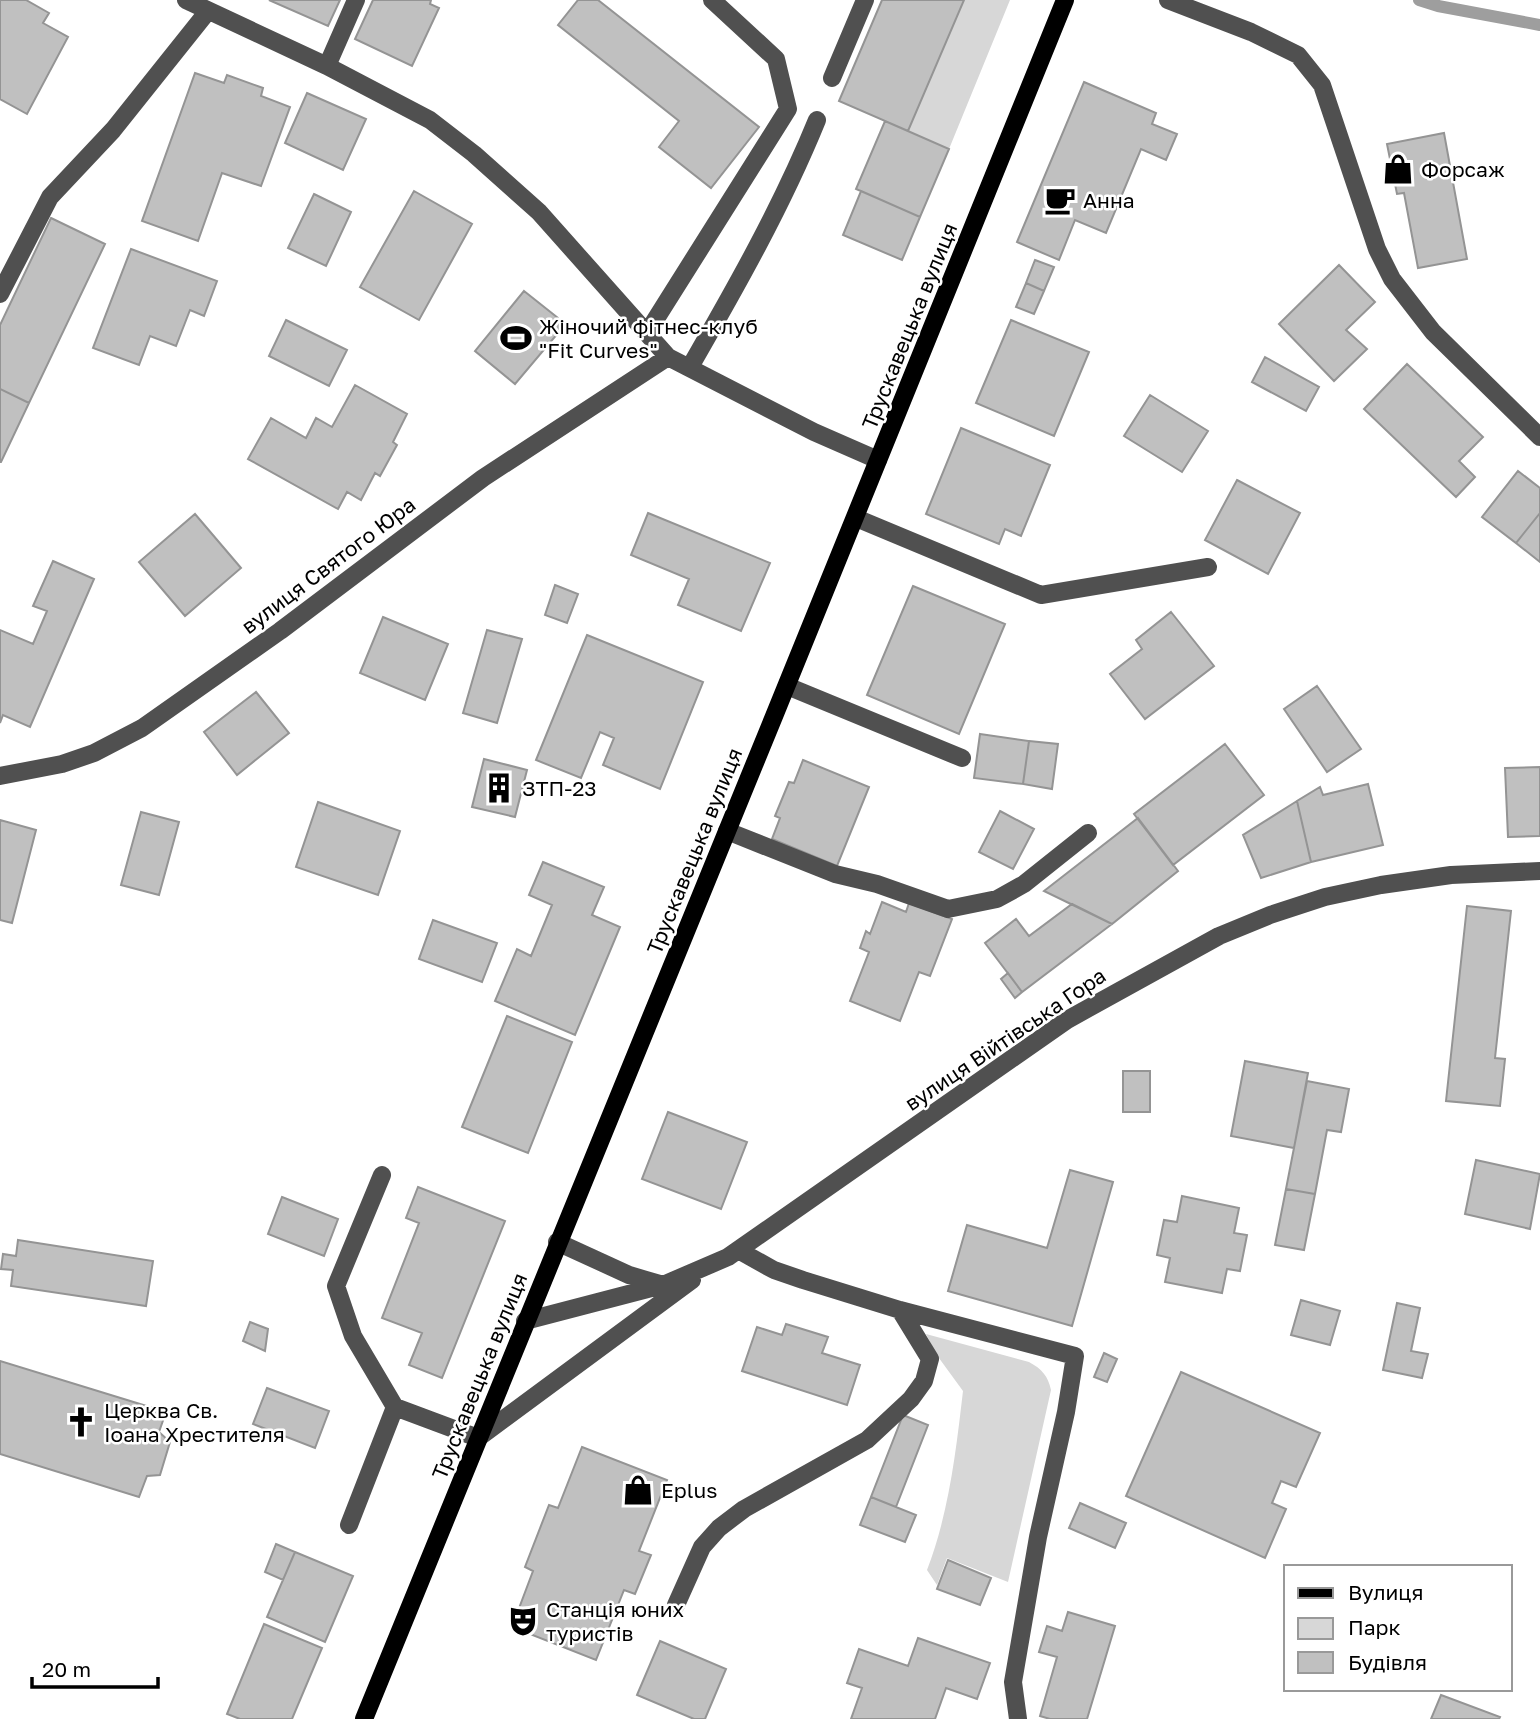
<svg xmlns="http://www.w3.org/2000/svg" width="1540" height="1719" viewBox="0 0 1540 1719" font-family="'Golos Text',sans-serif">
  <rect width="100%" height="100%" fill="#fff"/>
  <!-- green -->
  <path fill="#d7d7d7" d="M964 0H1010L949 149 908 131Z
    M926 1334 1029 1362C1042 1369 1048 1376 1051 1390L1008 1582 947 1558 937 1585 927 1570C949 1513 956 1451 963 1391L936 1354Z"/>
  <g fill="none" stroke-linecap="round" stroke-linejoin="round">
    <!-- stream -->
    <path stroke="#9e9e9e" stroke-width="12" d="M1419 0 1438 6 1540 25"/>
  </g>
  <!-- building -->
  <path fill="#c0c0c0" stroke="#949494" stroke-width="2" d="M0 0H26L49 13 43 23 68 37 27 114 0 99Z
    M269 0H340L328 26Z
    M373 0H431L430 4 439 8 412 66 355 39Z
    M578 0H598L759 127 711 188 659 147 679 121 558 25Z
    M882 0H964L908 131 839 101Z
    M195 73 224 83 227 75 263 88 261 96 290 107 261 186 222 173 198 241 142 221Z
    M1084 82 1156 113 1152 124 1177 134 1166 160 1141 149 1106 233 1075 220 1059 260 1017 242Z
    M307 93 366 119 343 170 285 143Z
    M885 121 949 149 920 217 856 189Z
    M1444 133 1467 259 1418 268 1404 193 1397 194 1387 144Z
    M414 191 472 224 419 320 360 287Z
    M861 191 920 217 902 260 843 235Z
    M314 194 351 212 326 266 288 248Z
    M51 218 105 244 29 403 0 389V325Z
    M131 249 217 281 204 316 190 310 176 346 150 336 139 365 93 348Z
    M1035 260 1054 267 1044 291 1026 283Z
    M1339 265 1375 302 1346 330 1367 349 1334 381 1279 324Z
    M1026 283 1044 291 1034 314 1016 307Z
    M524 291 558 318 559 332 515 384 475 351Z
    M286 320 347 350 329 386 269 356Z
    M1011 320 1089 352 1054 436 976 403Z
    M1265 357 1319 387 1306 411 1252 382Z
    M1407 364 1483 437 1459 461 1475 477 1456 497 1364 409Z
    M355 385 407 414 393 442 397 445 380 476 375 473 361 500 347 492 338 509 248 459 271 418 306 438 316 418 332 427Z
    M0 389 29 403 1 462H0Z
    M1150 395 1208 431 1182 472 1124 436Z
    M961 428 1050 465 1021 536 1005 529 999 544 926 514Z
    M1518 471 1540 488V513L1516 543 1482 517Z
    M1237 480 1300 513 1268 574 1205 540Z
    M648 513 770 563 741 631 678 605 689 579 631 555Z
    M1540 513V562L1516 543Z
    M195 514 241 568 185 616 139 562Z
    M53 561 94 579 30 727 3 715 0 723V630L33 644 47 611 33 606Z
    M555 585 578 594 567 623 545 615Z
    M913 586 1005 624 959 734 867 695Z
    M1171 612 1214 666 1145 719 1110 674 1142 649 1136 640Z
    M383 617 448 644 425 700 360 673Z
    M487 630 522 639 497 723 463 713Z
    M587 635 703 682 660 789 603 765 614 738 600 732 581 778 536 760Z
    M1317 686 1361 749 1327 772 1284 709Z
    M256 692 289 733 237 775 204 732Z
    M980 734 1029 741 1023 784 974 778Z
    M1029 741 1058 744 1052 789 1023 784Z
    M1225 744 1264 795 1173 865 1134 814Z
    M484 759 527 770 515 817 472 807Z
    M803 760 869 787 837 866 772 839 780 818 775 816 789 782 794 783Z
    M1540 767V836L1508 837 1505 768Z
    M1368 784 1383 845 1311 862 1297 801 1320 787 1323 795Z
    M1297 801 1311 862 1261 878 1243 835Z
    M318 802 400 831 378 895 296 867Z
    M1000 811 1034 829 1013 869 979 852Z
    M141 812 179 822 159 895 121 885Z
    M1138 818 1178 871 1112 924 1044 891Z
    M0 820 36 830 12 923 0 920Z
    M543 862 604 887 592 915 620 927 575 1035 495 1001 517 949 531 956 552 905 529 895Z
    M882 902 906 912 909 903 952 919 930 976 919 972 900 1021 850 1001 869 952 860 948 866 931 870 934Z
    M1072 904 1112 924 1022 992 985 943 1016 919 1029 936Z
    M1467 906 1511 911 1495 1058 1505 1059 1500 1106 1446 1101Z
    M433 920 497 943 482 982 419 959Z
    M1008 973 1022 992 1015 998 1001 979Z
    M507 1016 572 1042 528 1153 462 1127Z
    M1245 1061 1308 1073 1294 1148 1231 1136Z
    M1123 1071H1150V1112H1123Z
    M1307 1081 1349 1089 1341 1132 1327 1130 1315 1194 1286 1189Z
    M668 1112 747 1142 721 1209 642 1179Z
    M1476 1160 1540 1174 1530 1229 1465 1214Z
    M1070 1170 1113 1182 1072 1326 948 1291 967 1225 1047 1248Z
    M418 1187 505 1221 442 1378 409 1365 422 1333 382 1318 419 1223 406 1218Z
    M1286 1189 1315 1194 1304 1250 1275 1245Z
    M1182 1196 1239 1208 1234 1233 1247 1235 1240 1271 1227 1269 1222 1293 1165 1282 1170 1258 1157 1255 1164 1220 1177 1222Z
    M282 1197 338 1219 324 1256 268 1234Z
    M18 1240 153 1261 146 1306 11 1286 13 1270 1 1269 3 1254 16 1256Z
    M1301 1300 1340 1311 1330 1345 1291 1335Z
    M1397 1303 1420 1308 1411 1351 1428 1354 1422 1378 1383 1370Z
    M250 1322 268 1329 265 1351 243 1341Z
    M786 1324 828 1337 822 1353 860 1365 847 1405 742 1371 757 1327 782 1335Z
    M1104 1353 1117 1359 1107 1382 1094 1377Z
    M0 1361 166 1412 159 1432 170 1442 160 1475 147 1476 139 1497 0 1454Z
    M1181 1372 1320 1433 1296 1487 1281 1481 1272 1503 1286 1509 1265 1558 1126 1496Z
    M267 1388 329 1411 315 1448 253 1424Z
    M903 1415 928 1425 896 1507 871 1497Z
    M582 1447 667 1480 639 1551 651 1555 635 1594 624 1590 596 1660 512 1627 533 1571 525 1567 549 1505 558 1508Z
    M871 1497 916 1515 905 1542 860 1525Z
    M1080 1503 1126 1523 1115 1548 1069 1528Z
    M276 1544 295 1552 283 1580 265 1572Z
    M295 1552 353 1576 325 1642 267 1617Z
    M948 1560 991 1578 980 1605 937 1589Z
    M1068 1612 1115 1626 1087 1719H1050L1040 1716 1057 1657 1039 1652 1047 1626 1062 1631Z
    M264 1624 322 1648 292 1719H240L227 1714Z
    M918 1638 990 1663 977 1699 946 1688 935 1719H851L862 1688 847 1683 859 1649 908 1666Z
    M660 1641 726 1669 705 1719H694L637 1695Z
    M1441 1695 1500 1717 1499 1719H1431Z"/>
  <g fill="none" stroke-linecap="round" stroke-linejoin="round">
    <!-- minor -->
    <path stroke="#505050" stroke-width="18" d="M186 0 327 66 430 120 474 154 539 212 668 357 814 432 878 460
      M1168 0 1251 32 1298 55 1322 85 1377 249 1392 279 1433 332 1540 437
      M327 66 356 0
      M832 78 865 0
      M0 294 50 197 113 130 208 11
      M647 333 788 109 776 59 712 0
      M690 367C736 287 782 206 817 120
      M856 518 1041 595 1208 567
      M787 686 962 758
      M0 776 62 764 94 753 142 728 280 631 483 478 668 357
      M727 831 835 874 877 884 948 909 997 899 1024 884 1088 833
      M382 1175 336 1286 353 1336 395 1407 478 1438 692 1280
      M557 1242 629 1275 663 1285
      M738 1250 774 1270 803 1280 900 1310 1075 1356 1066 1412 1038 1537 1013 1682 1018 1719
      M525 1321 663 1285 728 1257 1067 1020 1219 936 1270 915 1325 897 1381 885 1451 875 1540 871
      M349 1525 395 1407
      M676 1605 702 1547 719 1528 744 1509 867 1440 911 1399 924 1381 930 1359 900 1310"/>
    <!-- major -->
    <path stroke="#000" stroke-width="18" d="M364 1719C597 1146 834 574 1065 0"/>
  </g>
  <!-- icons -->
  <defs>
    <g id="shop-bare" transform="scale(2.415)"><path d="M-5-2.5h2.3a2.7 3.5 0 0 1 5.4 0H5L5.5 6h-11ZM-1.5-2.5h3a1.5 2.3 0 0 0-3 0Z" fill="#000" stroke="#fff" stroke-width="2.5" paint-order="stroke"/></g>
    <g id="cafe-bare" transform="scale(2.415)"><path d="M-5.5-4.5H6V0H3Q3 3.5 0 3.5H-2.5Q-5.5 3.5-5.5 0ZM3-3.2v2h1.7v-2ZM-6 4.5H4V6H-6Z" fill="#000" stroke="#fff" stroke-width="2.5" paint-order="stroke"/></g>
    <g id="stadium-bare" transform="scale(2.415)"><path d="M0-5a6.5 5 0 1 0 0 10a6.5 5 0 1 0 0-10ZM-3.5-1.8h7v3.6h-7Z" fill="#000" stroke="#fff" stroke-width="2.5" paint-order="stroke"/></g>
    <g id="building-bare" transform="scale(2.415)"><path d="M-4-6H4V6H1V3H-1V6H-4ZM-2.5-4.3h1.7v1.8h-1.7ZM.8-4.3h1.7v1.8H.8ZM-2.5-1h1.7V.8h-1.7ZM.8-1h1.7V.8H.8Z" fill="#000" stroke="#fff" stroke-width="2.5" paint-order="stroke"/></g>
    <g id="church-bare" transform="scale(2.415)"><path d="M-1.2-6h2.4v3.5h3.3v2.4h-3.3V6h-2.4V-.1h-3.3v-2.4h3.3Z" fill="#000" stroke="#fff" stroke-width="2.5" paint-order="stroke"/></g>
    <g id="theatre-bare" transform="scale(2.415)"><path d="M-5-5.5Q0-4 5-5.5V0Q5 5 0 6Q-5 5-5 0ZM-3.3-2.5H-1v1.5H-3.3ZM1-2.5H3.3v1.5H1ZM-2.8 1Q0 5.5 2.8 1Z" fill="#000" stroke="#fff" stroke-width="2.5" paint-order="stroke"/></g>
  </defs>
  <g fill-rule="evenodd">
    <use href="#shop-bare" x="1398" y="169"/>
    <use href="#cafe-bare" x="1060" y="200"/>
    <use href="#stadium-bare" x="516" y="338"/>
    <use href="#building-bare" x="499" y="788"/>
    <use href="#church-bare" x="81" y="1422"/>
    <use href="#shop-bare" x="638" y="1490"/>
    <use href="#theatre-bare" x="523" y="1621"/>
  </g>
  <g text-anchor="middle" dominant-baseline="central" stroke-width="5" stroke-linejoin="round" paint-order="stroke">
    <!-- poi labels -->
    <g font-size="21" fill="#000" stroke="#fff" text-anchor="start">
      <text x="1421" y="169">Форсаж</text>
      <text x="1083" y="200">Анна</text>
      <text x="539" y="326">Жіночий фітнес-клуб<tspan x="539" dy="24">"Fit Curves"</tspan></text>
      <text x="522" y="788">ЗТП-23</text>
      <text x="104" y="1410">Церква Св.<tspan x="104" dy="24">Іоана Хрестителя</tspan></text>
      <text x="661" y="1490">Eplus</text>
      <text x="546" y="1609">Станція юних<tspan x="546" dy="24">туристів</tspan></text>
    </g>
    <!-- street labels -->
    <g font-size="21" fill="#000" stroke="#fff">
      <text transform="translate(909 326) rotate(-68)">Трускавецька вулиця</text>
      <text transform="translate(328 565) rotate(-37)">вулиця Святого Юра</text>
      <text transform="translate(694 851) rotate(-68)">Трускавецька вулиця</text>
      <text transform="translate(1005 1039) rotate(-34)">вулиця Війтівська Гора</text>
      <text transform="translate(479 1376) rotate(-68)">Трускавецька вулиця</text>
    </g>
  </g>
  <!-- legend -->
  <rect x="1284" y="1565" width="228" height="126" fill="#ffffff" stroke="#999999" stroke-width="2"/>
  <rect x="1298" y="1588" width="35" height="10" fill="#000000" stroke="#999999" stroke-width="2"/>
  <text x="1348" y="1600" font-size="21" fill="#000000">Вулиця</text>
  <rect x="1298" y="1618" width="35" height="21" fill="#d7d7d7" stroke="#999999" stroke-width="2"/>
  <text x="1348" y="1635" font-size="21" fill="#000000">Парк</text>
  <rect x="1298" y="1652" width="35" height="21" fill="#c0c0c0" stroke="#999999" stroke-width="2"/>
  <text x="1348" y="1670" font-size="21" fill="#000000">Будівля</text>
  <!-- scale -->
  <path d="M32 1677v10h126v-10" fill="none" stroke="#000000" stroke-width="3.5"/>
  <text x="42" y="1677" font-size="21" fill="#000000" stroke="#ffffff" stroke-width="5" paint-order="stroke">20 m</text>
</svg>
